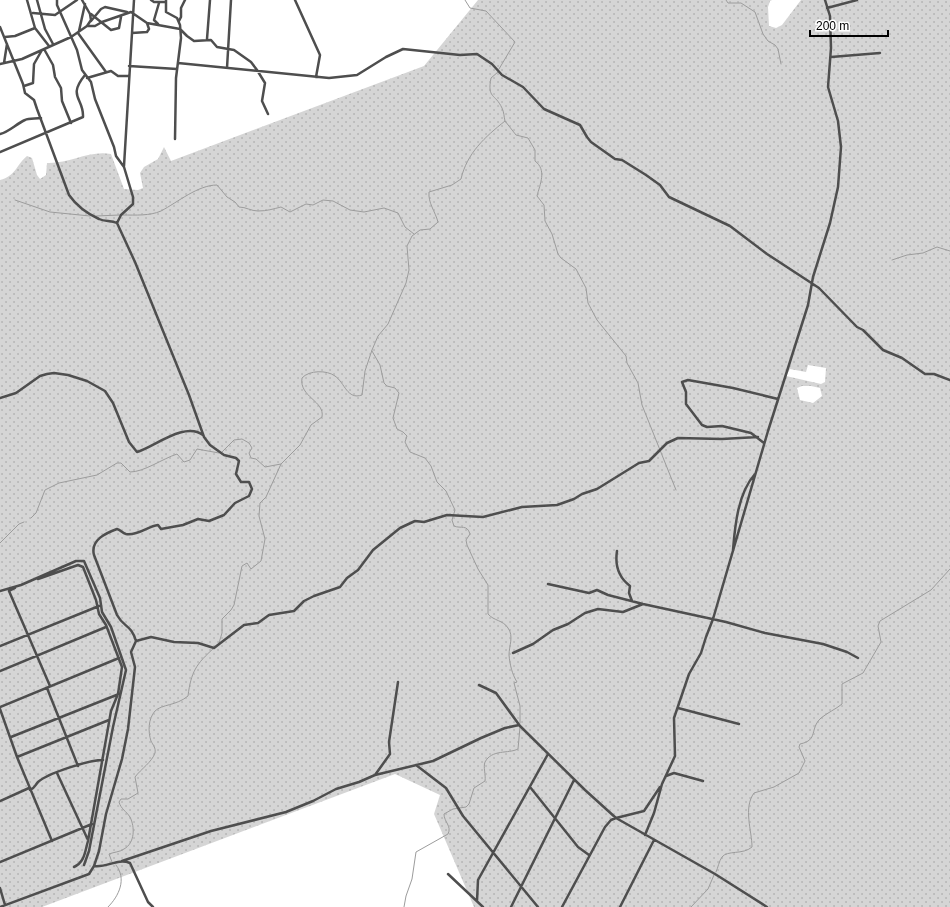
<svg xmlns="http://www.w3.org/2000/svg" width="950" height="907" viewBox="0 0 950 907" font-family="Arial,sans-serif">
  <defs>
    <pattern id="grass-dots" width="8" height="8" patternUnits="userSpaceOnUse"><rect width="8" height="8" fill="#d5d5d5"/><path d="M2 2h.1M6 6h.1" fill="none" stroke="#b5b5b5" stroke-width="1.8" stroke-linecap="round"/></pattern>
  </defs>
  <rect width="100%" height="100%" fill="#fff"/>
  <!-- grass -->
  <path fill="url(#grass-dots)" fill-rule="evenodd" d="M478 0H772L770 1 768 7 769 26 776 28 782 25 801 0H950V907H474L434 814 440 795 395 774 42 907H0V180C16 176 16 165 27 156L32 158 37 175 40 179 46 175 47 163C69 164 89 150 111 154L124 189 138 190 143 188 140 173 144 167 158 159 164 147 171 161 424 66ZM808 365 826 368 825 382 821 384 786 376 790 369 806 372ZM802 386H811L820 388 822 396 813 403 800 400 797 388Z"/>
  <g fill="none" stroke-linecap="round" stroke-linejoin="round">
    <!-- stream -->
    <path stroke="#9c9c9c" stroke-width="1" d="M465 0 470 8 486 11 515 42 499 69
      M726 0 728 3H741L755 12 763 34 768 41 775 45 778 49 781 64
      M505 121 516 135 528 138 535 150V161C547 170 540 184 537 196L544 205 545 221 552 234 558 254 561 258 576 269 586 288 588 303 597 320 626 356 627 363 638 383 642 405 676 490
      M15 200 50 212 90 216
      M123 215C135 215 150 216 161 211 178 202 198 185 217 185L227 197 235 202 239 207C246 207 251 211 258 211 267 211 273 209 281 207L290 212 306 204 313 205 323 200 333 201 350 210 364 212 384 208 398 213 405 227 414 234
      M96 216 120 215
      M892 260 907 255 923 253 937 247 950 251
      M372 351 380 365 384 383 387 386 395 388 399 393 393 418 397 429 403 432 407 436 405 442 410 452 425 458 431 466 437 482 446 491 455 510 452 520 454 526C461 529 467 524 470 534L466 540 467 545 478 569 488 585V614C494 621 503 620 508 628 514 636 509 646 509 655 510 665 512 674 517 682L514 683 520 706V723
      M222 452 234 440 242 439 249 443 252 448 249 453 251 458 256 459 265 467 281 464
      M31 518 36 513 45 490 59 483 97 475 117 463H121L130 472C144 472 162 459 177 454L184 462 190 460 197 449 219 453
      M0 543 19 524 24 522
      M219 643 222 633V619L231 610 234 605 242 566 247 563 251 569 261 561 265 539 259 516 260 503 266 497 281 464 300 445 311 425 322 417C325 401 299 397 302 378 309 370 327 370 335 376 345 383 347 400 362 395L365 371 372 350 378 336 388 324 406 283 409 270 407 246 412 236 420 230 430 229 438 222C435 211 428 203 429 192L452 185 461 179C467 153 485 137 505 121 504 117 504 112 502 108 495 93 487 99 491 78L498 72
      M112 862 109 854C114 852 120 852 124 849 135 843 135 827 130 817 126 811 121 809 119 802L121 799H128L138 793 135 777C141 769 152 762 155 753 156 748 153 745 151 741 148 732 148 719 155 711 162 704 176 706 188 696 191 672 196 664 214 648
      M716 872C718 868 719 861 722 857 727 850 743 855 752 847 752 831 743 808 754 793L774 787 799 773 805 761 799 747 800 744C819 740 809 729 821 718 827 713 836 709 842 704V684L863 673 881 642 878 626 880 621 931 590 950 569
      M108 907C119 896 127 879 116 865
      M404 907 406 896 412 879 416 852 448 834C452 826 444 822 444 814L453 809 466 807 469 804 474 788 485 781C486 775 483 767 485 762 492 749 508 754 518 749L520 727
      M691 907 708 889 714 875"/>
    <!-- minor -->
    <path stroke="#4e4e4e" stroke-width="2.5" d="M37 0 45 29 53 44
      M151 0 154 2H165
      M166 0V12L177 18 180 25 181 38 176 78 175 139
      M295 0 320 55 316 77
      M827 8 857 0
      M33 13 55 15 77 0
      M91 14 111 30 119 28 121 17
      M91 21 101 9 105 7 127 12
      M179 21 181 17V8L185 0
      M158 24 154 20 159 3
      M87 26H95L102 22 131 12 147 23 180 29 187 36 194 41 211 40 217 47 234 50 251 62 257 70 265 83 262 101 268 114
      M0 27 23 84 25 93 34 100 37 109 69 195C76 205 88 214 99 219 105 222 111 220 117 223
      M35 28 49 46
      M79 31 85 4
      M78 33 106 72
      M132 33 147 32 149 29 147 23
      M5 37 15 36 35 28 27 0
      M207 39 210 0
      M44 49 53 65 55 77 61 88 62 101 71 123
      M831 57 880 53
      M4 63 7 44
      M178 63 329 78 357 75 386 57 403 49 460 55 477 54 492 64 502 75 523 87 544 109 580 125 587 137 591 142 615 159 622 160 646 175 660 185 669 197 730 226 767 254 819 288 857 327 863 330 883 350 902 358 925 374H934L950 380
      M0 64 22 59 71 37 87 26 91 20 90 14 82 0
      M129 66 177 69
      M227 68 231 0
      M87 78 111 71 118 76H128
      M24 86 33 83 34 64 42 50
      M0 134C9 132 16 124 25 120 29 118 36 119 41 118
      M0 152 83 117C84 98 67 97 85 75
      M124 166 134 0
      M0 398 16 393 40 376 47 374 54 373 68 375 87 381 105 391 113 403 129 442 137 452C154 447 185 421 203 435
      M764 443 751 433 722 426 707 427 702 425 686 404V392L682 382 688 380 733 388 778 399
      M733 550C735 525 738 493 755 474
      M617 551C615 564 618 577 630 586L629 593 632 601
      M38 579 78 565 83 567 96 600 99 614 106 625 122 667 118 694 111 711 88 841C85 851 85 862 74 867
      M548 584 589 593 597 590 608 595 643 604 726 622 765 633 823 644 847 652 858 658
      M0 591 21 585 76 561H84L100 598 102 612 111 627 126 670 113 727 89 851 84 865
      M9 591 15 588
      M9 591 50 686
      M136 641 151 637 174 642 198 643 214 648 244 625 258 623 269 615 294 611 304 601 314 596 340 587 347 578 358 570 373 550 400 528 415 521 424 522 447 515 483 517 522 507 557 505 574 499 582 494 597 489 639 463 649 461 667 443 678 438 722 439 758 437
      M0 646 99 606
      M513 653 533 644 553 630 568 624 585 613 598 609 623 612 643 604
      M0 671 106 627
      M479 685 496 693 520 726 585 790 616 818 644 811 660 787
      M47 688 78 766
      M0 707 119 658
      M678 708 739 724
      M0 709 17 757 52 841
      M11 737 119 694
      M17 757 109 720
      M416 765 446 788 463 816 538 907
      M57 773 88 840
      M375 775 390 754 389 742 398 682
      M666 776 674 773 703 781
      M530 787 578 847 589 855
      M30 790C35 788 35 785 38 782 48 773 89 760 103 760
      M0 801 29 788
      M645 835 654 813 662 784 675 756 674 718 689 674 701 653 706 637 713 619 768 431 808 305 813 277 830 223 838 187 841 147 838 121 828 87 831 48 830 16 825 0
      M122 861 211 831 286 812 313 801 336 789 359 782 375 775 433 761 481 738 505 728 519 725
      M0 862 92 824
      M94 866C107 868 117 858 130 863L148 902 153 907
      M448 874 483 907
      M0 888 5 905
      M477 901 478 880 548 754
      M0 907 89 874 94 866 99 851 106 814 122 759 128 729 135 667 131 652 136 641C131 624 124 628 117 615L94 555C90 540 106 533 117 529 121 530 122 533 126 534 138 536 148 526 158 525L161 529 183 525 198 519 209 521 224 515 235 503 249 496 252 489 249 482H241L236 474 239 461 236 458 224 455 210 445 204 437 189 395 135 262 117 223 121 215 133 204V197L124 167 116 156 114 147 95 99 91 82 82 70 77 50 57 5V0
      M511 907 574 780
      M562 907 605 827 611 820 616 818 715 874 767 907
      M620 907 654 840"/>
  </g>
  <!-- scale -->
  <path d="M810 30v6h78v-6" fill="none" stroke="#000000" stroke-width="2"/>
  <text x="816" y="30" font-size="12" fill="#000000" stroke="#ffffff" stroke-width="3" paint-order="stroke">200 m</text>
</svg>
